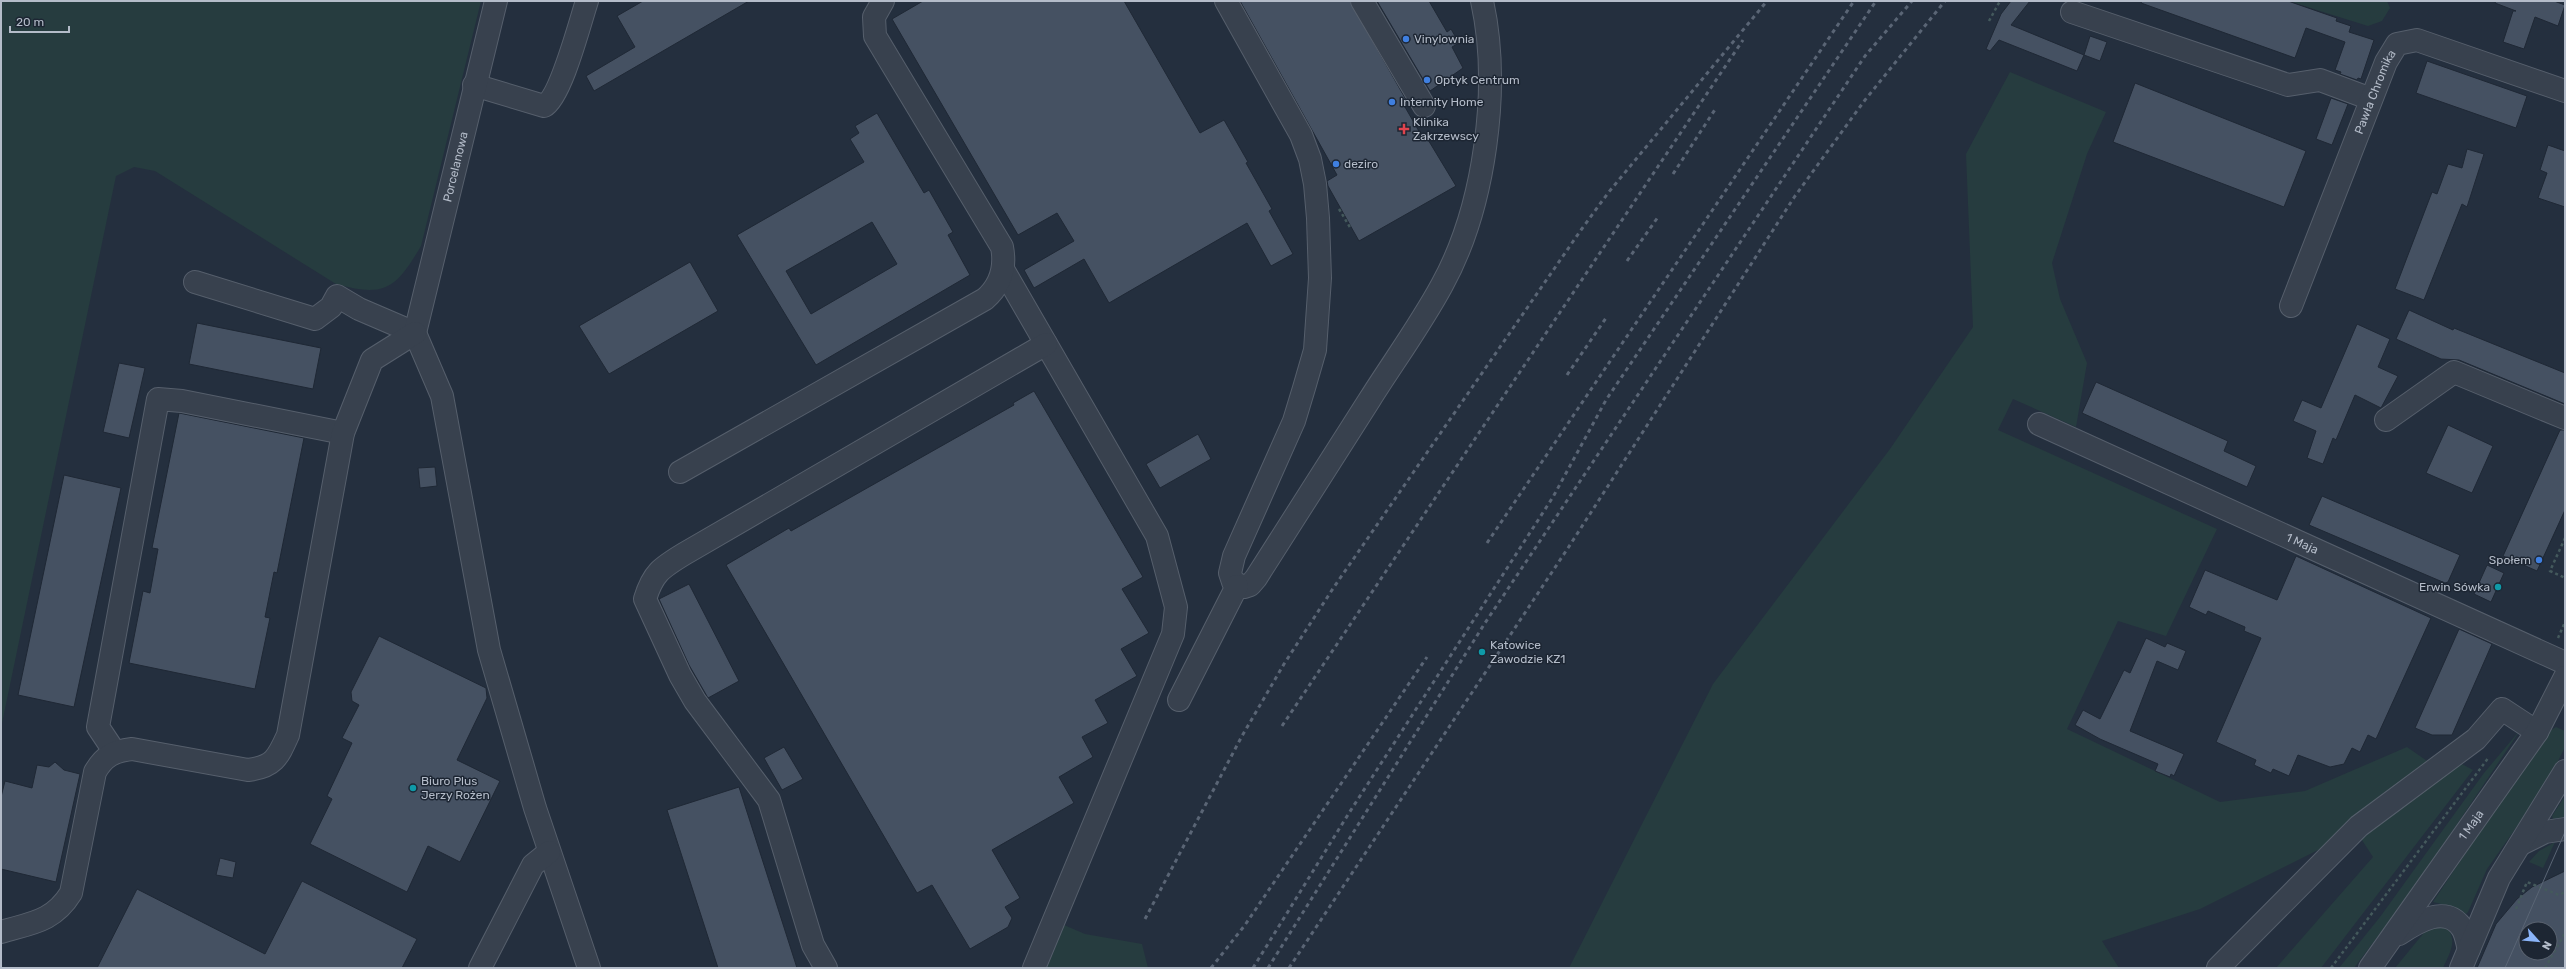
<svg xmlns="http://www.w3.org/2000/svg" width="2566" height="969" viewBox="0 0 2566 969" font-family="Rubik,sans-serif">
  <rect width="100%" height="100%" fill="#242f3e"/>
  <!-- green -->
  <path fill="#263c3f" d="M1 1H481L421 246C396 288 386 298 336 284L155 171 134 167 116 176 1 728Z
    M2288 1H2387L2390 8 2382 21 2368 26Z
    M2010 72 2106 112 2087 154 2052 263 2060 299 2087 363 2076 427 2013 399 1998 430 2217 529 2166 636 2118 621 2067 729 2220 802 2305 791 2407 747 2430 763 2322 848 2200 909 2102 941 2119 968H1569L1713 684 1890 449 1973 327 1966 154Z
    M2556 727 2565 731V747L2558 761 2542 791 2487 869 2468 912 2466 914 2454 907 2433 902 2528 759 2548 732Z
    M2521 729 2412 891 2354 968H2339L2380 917 2484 773Z
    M2458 762 2473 770 2321 968H2276L2373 857 2358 834Z
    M2565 796V817L2553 819 2552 816Z
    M2555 842 2543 868 2529 862 2539 851Z
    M1064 925 1085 934 1142 944 1148 968H1047Z
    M2444 926C2460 938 2449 954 2443 968H2395L2427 929Z"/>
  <!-- building -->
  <path fill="#455162" stroke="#1f2835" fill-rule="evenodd" d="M643 1H749L594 91 586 76 635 47 617 16Z
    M923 1H1124L1200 133 1224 120 1248 162 1246 163 1272 209 1269 211 1293 254 1271 266 1247 223 1109 303 1084 259 1034 288 1024 270 1074 241 1057 213 1018 235 892 19Z
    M1240 1H1350L1409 105 1405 107 1424 140 1427 138 1456 186 1359 241 1328 186 1327 181 1337 175Z
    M1377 1H1429L1447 32 1451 29 1459 43 1452 47 1463 68 1430 91Z
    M2011 1H2030L2011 25 2084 55 2077 71 1999 40 1990 51 1986 49 2001 14Z
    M2142 1H2288L2337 18 2336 21 2351 26 2349 32 2374 40 2361 79 2358 78 2357 80 2340 74 2341 72 2335 70 2345 42 2306 28 2295 58 2141 3Z
    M2496 1H2554L2565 5 2558 26 2535 17 2524 49 2503 42 2513 11H2516L2495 3Z
    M2090 36 2107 42 2100 61 2084 55Z
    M2427 61 2527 96 2516 128 2416 93Z
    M2135 83 2306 151 2284 207 2113 142Z
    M2331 98 2348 104 2332 145 2316 139Z
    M877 113 924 193 929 190 953 232 948 235 970 275 816 365 737 235 864 162 850 139 859 133 855 126ZM872 222 897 264 811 314 786 271Z
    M2548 145 2565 151V207L2538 198 2547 173 2540 170Z
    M2467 149 2484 154 2467 207 2462 204 2424 300 2395 289 2432 192 2437 194 2448 164 2462 168Z
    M690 262 718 311 609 374 579 326Z
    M2409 310 2453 330 2454 328 2565 373V404L2459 360 2441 359 2396 339Z
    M197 323 321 348 313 389 189 364Z
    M2357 324 2390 339 2378 367 2398 376 2381 408 2355 395 2336 440 2333 438 2323 464 2307 458 2316 431 2293 421 2302 400 2321 408Z
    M119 363 145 368 129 438 103 432Z
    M2096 382 2228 441 2224 451 2256 466 2247 487 2082 413Z
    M1034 391 1143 577 1122 589 1149 633 1121 649 1137 676 1095 700 1108 723 1082 737 1093 757 1059 777 1074 803 992 850 1020 898 1005 907 1012 918 1008 927 970 949 932 885 917 893 726 565 789 528 791 531 1014 405 1013 403Z
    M179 413 304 438 277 573 274 572 265 617 270 618 255 689 129 663 143 591 150 593 158 549 152 548Z
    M2448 425 2493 446 2472 493 2426 473Z
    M2560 430H2565V510L2537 571 2503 556Z
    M1198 434 1211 459 1160 488 1146 464Z
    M435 467 437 486 420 488 418 468Z
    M64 475 121 488 74 707 18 695Z
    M2322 496 2460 555 2448 582 2445 583 2309 525Z
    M2296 556 2431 618 2376 739 2368 735 2360 752 2352 748 2344 764 2330 767 2298 755 2289 776 2273 769 2271 773 2254 765 2256 760 2216 742 2261 638 2244 631 2245 627 2208 611 2206 615 2189 607 2205 570 2277 600Z
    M2487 565 2504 573 2491 602 2474 594Z
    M689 584 739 681 708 698 689 665 659 599Z
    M2459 629 2492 644 2452 735H2432L2415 728Z
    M379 636 486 688 487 698 457 760 500 781 460 862 428 846 407 892 310 844 332 799 327 796 352 743 342 738 359 705 352 701 351 692Z
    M2146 638 2165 647 2167 643 2186 651 2178 670 2157 661 2130 731 2184 754 2174 776 2171 774 2170 777 2155 771 2158 764 2100 739 2075 725 2083 710 2100 719 2124 670 2130 673Z
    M784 747 803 779 782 790 764 758Z
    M55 762 64 770 80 774 56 882 1 869V797L5 781 32 788 37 765 49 767Z
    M739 787 773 893 797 968H718L667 810Z
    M220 858 236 862 233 878 216 875Z
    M2565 871V968H2477L2496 924 2517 899 2532 887ZM2526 929H2550V953H2526Z
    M302 881 417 939 402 968H97L137 889 265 954Z"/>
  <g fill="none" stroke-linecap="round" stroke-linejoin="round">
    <!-- minor casing -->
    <g stroke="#565f6c" stroke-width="24">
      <g id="minor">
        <path d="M1226 1 1301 135 1310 159 1315 184 1318 218 1320 278 1315 350 1304 388 1294 421 1234 556 1230 573 1233 582 1244 587 1250 585 1256 578C1294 518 1332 459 1370 399 1394 361 1421 324 1442 285 1485 207 1501 87 1482 1"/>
        <path d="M1362 1 1424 106"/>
        <path d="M2072 12 2288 85 2320 80 2371 99"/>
        <path d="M474 85 544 106C561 97 580 22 587 1"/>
        <path d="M1004 271 1157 536 1176 607 1173 634 1034 968"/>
        <path d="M195 282 315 319 331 307 337 296 359 309 415 333 442 396 489 650 535 808 589 968"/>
        <path id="s1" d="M2291 306 2386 62 2397 44 2417 40 2565 91"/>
        <path id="s2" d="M415 333 496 1"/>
        <path d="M2386 420 2454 372 2565 418"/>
        <path id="s3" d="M2039 424 2565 663"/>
        <path d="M680 472 985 299C1001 285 1006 268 1002 247L875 36 874 17 883 1"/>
        <path d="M1179 700 1237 586"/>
        <path d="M114 751 98 727 158 399 182 401 343 433"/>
        <path d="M2521 844 2545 832 2565 829"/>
        <path d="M1 932C31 923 53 922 71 893L95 772C104 756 114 751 132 749L248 770C274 767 278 757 288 735L343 433 372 360 415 333"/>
        <path d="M2399 934C2417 922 2446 904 2462 928 2466 934 2467 943 2469 949"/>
        <path d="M480 968 533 865 549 852"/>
        <path d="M826 968 813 945 769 800 695 701 680 675 645 599C653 573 661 568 684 554L1046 344"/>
        <path d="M2218 968 2359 826 2476 739 2502 709 2537 732"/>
        <path id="s4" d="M2370 968 2537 732 2565 677"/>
        <path d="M2461 968 2499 878 2565 771"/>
      </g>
    </g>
    <!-- path -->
    <path stroke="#44595c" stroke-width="2.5" stroke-dasharray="3 3" stroke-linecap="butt" d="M1989 21 2000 1
      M1339 209 1351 229
      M2565 538 2550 571 2565 578
      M2558 638 2565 622
      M2516 909 2527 882 2559 895 2565 892
      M2331 968 2489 757
      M2545 968 2565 933"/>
    <!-- minor -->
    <use href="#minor" stroke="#38414e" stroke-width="22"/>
    <!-- tram -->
    <path stroke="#5a6575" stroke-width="1" d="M2505 968 2565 832"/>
    <!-- rail -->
    <path stroke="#5a6575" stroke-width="3" stroke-dasharray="4 4" stroke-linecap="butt" d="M1673 174 1716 108
      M1627 261 1658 217
      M1567 375 1606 318
      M1487 543 1854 1
      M1282 726 1743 40
      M1145 919 1242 736 1284 664 1334 587 1581 230 1608 193 1767 1
      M1211 968 1245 925 1427 657
      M1253 968 1349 813 1553 497 1606 400 1876 1
      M1268 968 1485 623 1865 56 1912 1
      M1289 968 1568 548 1795 196 1865 100 1945 1"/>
  </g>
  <!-- markers -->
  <g fill="#3f7fe0" stroke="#1d2633" stroke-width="1.5">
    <circle cx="1406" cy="39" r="4"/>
    <circle cx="1427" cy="80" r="4"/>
    <circle cx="1392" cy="102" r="4"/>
    <circle cx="1336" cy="164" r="4"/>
    <circle cx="2539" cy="560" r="4"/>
  </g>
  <path fill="#e0444e" stroke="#1d2633" stroke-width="1.5" d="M1402 123h4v4h4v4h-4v4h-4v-4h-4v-4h4z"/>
  <g fill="#0f9aa8" stroke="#1d2633" stroke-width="1.5">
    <circle cx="2498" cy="587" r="4"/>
    <circle cx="1482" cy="652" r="4"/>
    <circle cx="413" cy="788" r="4"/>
  </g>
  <g text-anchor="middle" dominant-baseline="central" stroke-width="3" stroke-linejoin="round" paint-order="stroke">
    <!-- poi labels -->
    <g font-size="12" fill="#b4bcc9" stroke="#1d2633" text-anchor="start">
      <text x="1414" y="39">Vinylownia</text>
      <text x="1435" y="80">Optyk Centrum</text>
      <text x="1400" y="102">Internity Home</text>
      <text x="1413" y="122">Klinika<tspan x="1413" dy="14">Zakrzewscy</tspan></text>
      <text x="1344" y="164">deziro</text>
      <text x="2531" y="560" text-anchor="end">Społem</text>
      <text x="2490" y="587" text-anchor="end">Erwin Sówka</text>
      <text x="1490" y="645">Katowice<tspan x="1490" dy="14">Zawodzie KZ1</tspan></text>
      <text x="421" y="781">Biuro Plus<tspan x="421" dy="14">Jerzy Rożen</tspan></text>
    </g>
    <!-- street labels -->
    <g font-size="12" fill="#b4bcc9" stroke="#1d2633">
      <text stroke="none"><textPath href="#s1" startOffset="230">Pawła Chromika</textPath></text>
      <text stroke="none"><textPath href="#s2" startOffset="171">Porcelanowa</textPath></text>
      <text stroke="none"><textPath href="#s3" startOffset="289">1 Maja</textPath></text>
      <text stroke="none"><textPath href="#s4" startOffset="175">1 Maja</textPath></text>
    </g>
  </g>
  <!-- border -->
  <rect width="2566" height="969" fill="none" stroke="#b4bcc9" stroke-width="4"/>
  <!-- north arrow -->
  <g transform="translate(2538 941) rotate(117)"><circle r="19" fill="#1d2633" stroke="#59626f"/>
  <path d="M0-3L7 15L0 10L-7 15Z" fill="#8ab4f8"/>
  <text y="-6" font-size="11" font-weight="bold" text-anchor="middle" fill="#b4bcc9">N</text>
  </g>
  <!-- scale -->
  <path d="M10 26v6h59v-6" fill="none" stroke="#b4bcc9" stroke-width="2"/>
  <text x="16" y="26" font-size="12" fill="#b4bcc9" stroke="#1d2633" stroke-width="3" paint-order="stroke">20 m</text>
</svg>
